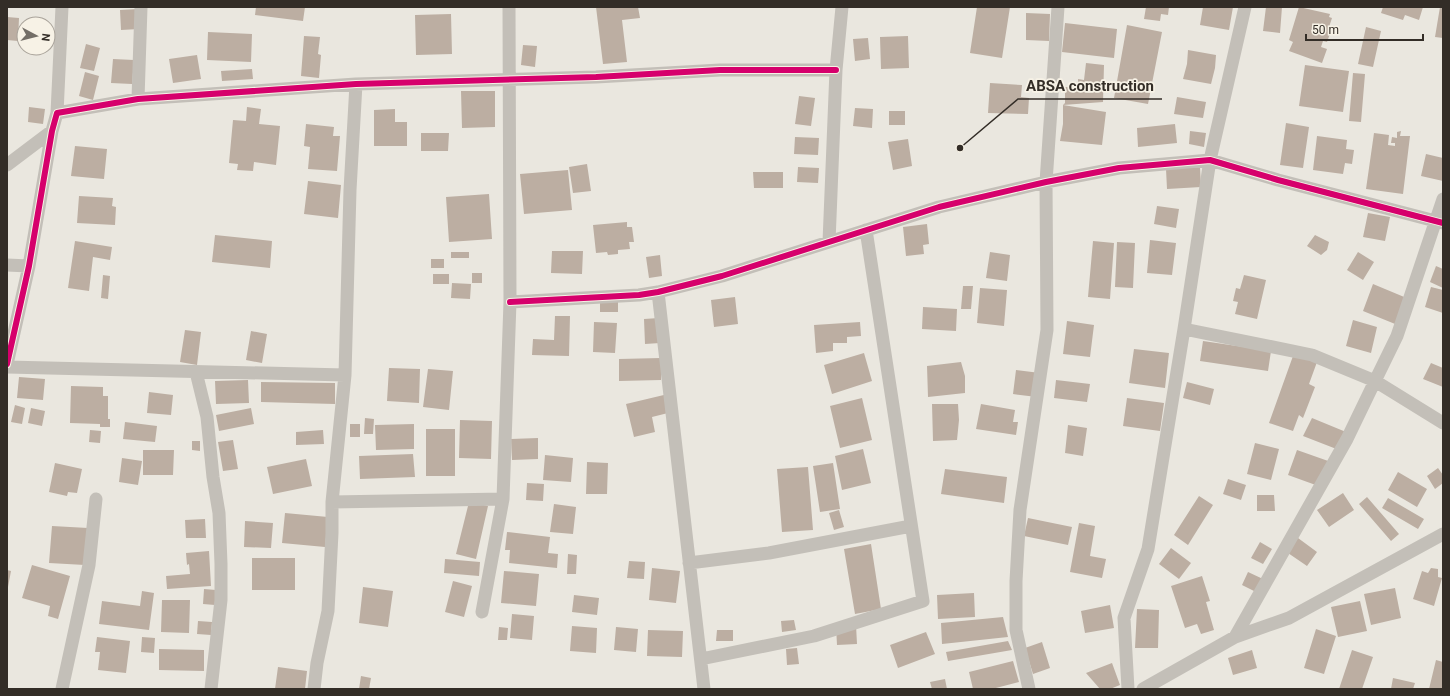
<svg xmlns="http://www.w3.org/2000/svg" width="1450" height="696" viewBox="0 0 1450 696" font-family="Roboto,sans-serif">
  <rect width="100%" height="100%" fill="#eae7df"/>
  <!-- building -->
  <path fill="#bcaea2" d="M256 7H305L303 21 255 15Z
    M596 7H638L640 18 622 20 627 62 603 64Z
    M977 7H1010L1002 58 970 53Z
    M1146 7H1169L1168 15 1161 14 1160 21 1144 19Z
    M1203 7H1233L1229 30 1200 25Z
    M1266 7H1282L1280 33 1263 31Z
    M1299 7 1330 14 1329 17 1332 18 1328 30 1331 31 1327 42 1323 41 1321 47 1327 49 1322 63 1289 51 1293 42 1289 40Z
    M1383 7H1423L1419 20 1405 15 1403 20 1381 13Z
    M1440 7H1443V38L1435 37Z
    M138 9 139 29 121 30 120 10Z
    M1026 13 1050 14 1049 41 1026 40Z
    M451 14 452 54 416 55 415 15Z
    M7 17 19 18 18 41 7 40Z
    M1065 23 1117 29 1114 58 1062 52Z
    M1127 25 1162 32 1148 104 1114 98Z
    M1366 27 1381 31 1373 67 1358 64Z
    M208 32 252 34 251 62 207 60Z
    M304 36 320 37 318 54 321 55 319 78 301 76Z
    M908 36 909 68 881 69 880 37Z
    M868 38 870 59 855 61 853 39Z
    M86 44 100 48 94 71 80 68Z
    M523 45 537 46 535 67 521 65Z
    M1188 50 1216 55 1215 68 1211 84 1183 79 1187 64Z
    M197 55 201 79 173 83 169 59Z
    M113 59 134 60 132 84 111 83Z
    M1086 63 1104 65 1103 102 1063 105 1106 112 1102 145 1060 141 1063 124V105L1065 103V87H1078V79L1084 80Z
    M1305 65 1349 71 1343 112 1299 106Z
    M252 69 253 79 222 81 221 71Z
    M85 72 99 76 93 100 79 96Z
    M1353 73 1365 74 1361 122 1349 121Z
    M990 83 1022 85 1021 97 1029 98 1028 114 988 113Z
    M461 91H495V127L462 128Z
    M799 96 815 98 811 126 795 124Z
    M1177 97 1206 102 1203 118 1174 114Z
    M29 107 45 109 43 124 28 122Z
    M247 107 261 109 259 124 280 126 276 165 254 162 253 171 237 170 238 164 229 163 233 120 246 121Z
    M855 108 873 109 872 128 853 126Z
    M395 109V122H407V146H374V110Z
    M889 111H905V125H889Z
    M1286 123 1309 127 1303 168 1280 165Z
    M306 124 334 127 333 136H340L337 171 308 169 310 147 304 146Z
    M1175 124 1177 143 1138 147 1137 128Z
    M1190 131 1206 133 1204 147 1189 144Z
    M1401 131 1400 136H1410L1403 194 1366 189 1374 133 1389 135 1388 145 1395 146V143H1391L1392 137 1397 138V132Z
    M421 133H449L448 151H421Z
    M1317 136 1347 140 1346 149 1354 150 1352 164 1345 163 1343 174 1313 170Z
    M795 137 819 138 818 155 794 154Z
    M908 139 912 166 893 170 888 142Z
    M75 146 107 149 104 179 71 176Z
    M1426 154 1443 158V181L1421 176Z
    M587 164 591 191 573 193 569 167Z
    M798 167 819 168 818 183 797 182Z
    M1200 167 1201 187 1167 189 1166 169Z
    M568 170 572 210 524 214 520 174Z
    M753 172H783V188H754Z
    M308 181 341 185 338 218 304 214Z
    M489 194 492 239 449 242 446 197Z
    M79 196 113 198 112 206 116 207 115 225 77 223Z
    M1157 206 1179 209 1176 228 1154 224Z
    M1368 213 1390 217 1385 241 1363 237Z
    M627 222V227H632L634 242H629L630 249 618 250V254L608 255 607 252 596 253 593 225Z
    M927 224 929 244 923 245 924 254 906 256 903 227Z
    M215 235 272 241 270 268 212 262Z
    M1315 235 1329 242 1327 250 1321 255 1307 246Z
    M1150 240 1176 243 1172 275 1147 273Z
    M75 241 112 247 110 260 93 257 89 291 68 288Z
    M1093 241 1114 243 1110 299 1088 297Z
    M1117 242 1135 243 1133 288 1115 287Z
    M552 251H583L582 274 551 273Z
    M451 252H469V258H451Z
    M990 252 1010 255 1007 281 986 278Z
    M1358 252 1374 262 1363 280 1347 270Z
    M660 255 662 276 649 278 646 257Z
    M431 259H444V268H431Z
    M1436 266 1443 269V288L1430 282Z
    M472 273H482V283H472Z
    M433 274H449V284H433Z
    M103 275 110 276 108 299 101 298Z
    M1244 275 1266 280 1257 319 1235 314 1238 302 1233 301 1236 288 1240 289Z
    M452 283 471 284 470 299 451 298Z
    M1373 284 1409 299 1405 328 1363 311Z
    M963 286H973L971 309H961Z
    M1431 287 1443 290V313L1425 307Z
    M980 288 1007 290 1004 326 977 323Z
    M600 294H618V312H600Z
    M735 297 738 324 714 327 711 300Z
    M923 307 957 309 956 331 922 329Z
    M555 316H570L569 356 532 355 533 339 554 340Z
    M659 318 660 343 645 344 644 319Z
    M1353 320 1377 327 1371 353 1346 346Z
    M1067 321 1094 325 1090 357 1063 354Z
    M594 322 617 323 615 353 593 352Z
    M860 322 861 336 847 337V343H833V351L816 353 814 325Z
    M185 330 201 332 197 365 180 362Z
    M251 331 267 334 262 363 246 360Z
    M1203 341 1271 351 1268 371 1200 361Z
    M1134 349 1169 353 1165 388 1129 383Z
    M864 353 872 381 832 394 824 365Z
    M1293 356 1317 362 1309 384 1315 387 1303 418 1299 415 1293 431 1269 423Z
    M661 358V380L619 381V359Z
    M961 362 965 376V393L928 397 927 366Z
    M1431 363 1443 368V387L1423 379Z
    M389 368 420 369 419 403 387 401Z
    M428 369 453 371 449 410 423 407Z
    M1016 370 1040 373 1037 397 1013 394Z
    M19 377 45 379 43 400 17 398Z
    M248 380 249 403 216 404 215 381Z
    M1056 380 1090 384 1087 402 1054 398Z
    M261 382 335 383V404L261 402Z
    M1187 382 1214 389 1210 405 1183 398Z
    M71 386 103 387V396H108V419H110V427H100V424L70 423Z
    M149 392 173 395 171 415 147 413Z
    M668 394 672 412 652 417 655 432 634 437 626 404Z
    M862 398 872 440 840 448 830 406Z
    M1127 398 1164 403 1160 431 1123 426Z
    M932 404H958L959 420 957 440 933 441Z
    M981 404 1015 410 1013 422H1018L1016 435 976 429Z
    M15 405 25 408 22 424 11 422Z
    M31 408 45 411 42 426 28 423Z
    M251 408 254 424 219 431 216 415Z
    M365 418 374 419 373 434H364Z
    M1312 418 1346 432 1339 450 1303 436Z
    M460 420 492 421 491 459 459 458Z
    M125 422 157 426 155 442 123 439Z
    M350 424H360V437H350Z
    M414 424V449L376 450 375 425Z
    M1068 425 1087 428 1083 456 1065 453Z
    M426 429H455V476H426Z
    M90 430 101 431 100 443 89 442Z
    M323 430 324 444 296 445V432Z
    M538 438V459L512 460 511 439Z
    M233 440 238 469 223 471 218 442Z
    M192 441H200V451L192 450Z
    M1255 443 1279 449 1271 480 1247 474Z
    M863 449 871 483 842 490 835 456Z
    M143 450H174L173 475H143Z
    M1297 450 1331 462 1324 488 1288 475Z
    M413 454 415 477 360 479 359 456Z
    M545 455 573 458 571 482 543 480Z
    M122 458 142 461 138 485 119 482Z
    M306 459 312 486 273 494 267 467Z
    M587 462 608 463 607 494H586Z
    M55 463 82 469 77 493 68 492 67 496 49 492Z
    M833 463 840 509 820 512 813 466Z
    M808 467 813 530 782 532 777 469Z
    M1438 468 1443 475V483L1435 489 1427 476Z
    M945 469 1007 477 1004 503 941 494Z
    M1398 472 1427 489 1417 507 1388 490Z
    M1228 479 1246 485 1241 500 1223 494Z
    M527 483 544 484 543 501 526 500Z
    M1343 493 1354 510 1329 527 1317 510Z
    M1257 495H1274L1275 511H1257Z
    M1199 496 1213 505 1188 545 1174 535Z
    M1367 497 1399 534 1391 541 1359 504Z
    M1388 498 1424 519 1418 529 1382 508Z
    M469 502 488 506 476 559 456 554Z
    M554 504 576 507 573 534 550 532Z
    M839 510 844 527 834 530 829 513Z
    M285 513 328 517 325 547 282 543Z
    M1028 518 1072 527 1068 545 1024 536Z
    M205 519 206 538H186L185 520Z
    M245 521 273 523 271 548 244 547Z
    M1079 523 1095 526 1090 556 1106 559 1102 578 1070 572Z
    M52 526 88 528 85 565 49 563Z
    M507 532 550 537 548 553 558 554 557 568 509 563 510 550H505Z
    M1298 538 1317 552 1307 566 1288 553Z
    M1260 542 1272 549 1263 564 1251 558Z
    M871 544 881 609 855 614 844 549Z
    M1171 548 1191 563 1179 579 1159 564Z
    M209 551 211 586 167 589 166 576 190 574 189 564 187 565 186 553Z
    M568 554 577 555 576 574H567Z
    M252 558H295V590H252Z
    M445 559 480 562 479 576 444 573Z
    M629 561 645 562 644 579 627 578Z
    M32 565 70 576 58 619 48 616 50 606 22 598Z
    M652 568 680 571 676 603 649 600Z
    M1431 568 1438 569V577L1442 578 1434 606 1413 599 1422 571 1428 573Z
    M7 570 11 571 8 587H7Z
    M504 571 539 574 536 606 501 603Z
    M1248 572 1263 579 1256 592 1242 585Z
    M1202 576 1210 601 1206 602 1214 630 1201 634 1197 624 1185 628 1171 586Z
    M453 581 472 586 464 617 445 612Z
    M363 587 393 591 388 627 359 623Z
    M1395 588 1401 618 1371 625 1364 594Z
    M204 589 216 590 215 605 203 604Z
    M142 591 154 593 149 630 99 624 102 601 140 606Z
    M974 593 975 617 938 619 937 595Z
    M574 595 599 598 597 615 572 612Z
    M162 600H190L189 633 161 632Z
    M1360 601 1367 631 1338 637 1331 607Z
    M1110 605 1114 628 1085 633 1081 611Z
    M1137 609 1159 610 1158 648H1135Z
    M512 614 534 616 532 640 510 638Z
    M1003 617 1008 637 942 644 941 623Z
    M794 620 796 630 782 632 781 621Z
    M198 621 212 622 211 635 197 634Z
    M856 625 857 644 837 645 836 626Z
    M572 626 597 628 596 653 570 651Z
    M499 627 508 628 507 640H498Z
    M616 627 638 629 636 652 614 650Z
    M1316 629 1336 636 1324 674 1304 668Z
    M648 630 683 631 682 657 647 656Z
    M717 630H733V641H716Z
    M926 632 935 654 898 668 890 645Z
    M97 637 130 641 126 673 98 670 100 652H95Z
    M142 637 155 638 154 653 141 652Z
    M1008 641 1012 650 948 661 946 652Z
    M1042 642 1050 668 1033 674 1025 648Z
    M797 648 799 664 787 665 786 649Z
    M159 649 204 650V671L159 670Z
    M1252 650 1257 668 1233 675 1228 658Z
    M1352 650 1373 657 1362 689H1339Z
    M1436 660 1443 662V689H1429Z
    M1013 661 1019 682 992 689H973L969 672Z
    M1112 663 1120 685 1110 689H1100L1086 673Z
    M278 667 307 671 305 689H275Z
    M361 676 371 678 369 689H359Z
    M1393 678 1415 683 1413 689H1391Z
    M945 679 947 689H932L930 682Z"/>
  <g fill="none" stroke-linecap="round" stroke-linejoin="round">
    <!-- minor -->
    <path stroke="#c3bfb8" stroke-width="13" d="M138 99 141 7
      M57 113 62 7
      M7 165 52 131
      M829 242 836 70 842 7
      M7 265 29 266
      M658 292 704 689
      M510 302 639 295 658 292 722 276 939 207 1046 182 1119 168 1210 160 1278 180 1443 223
      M1184 329 1312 355 1375 381 1443 423
      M7 364 29 266 52 131 57 113 138 99 356 84 596 77 720 70H836
      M7 367 345 375
      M196 372 207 417 213 477 219 513 221 564V600L211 689
      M332 502 503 499
      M689 563 769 553 911 526
      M482 612 503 499 510 302 509 7
      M1235 637 1347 439 1375 381 1397 336 1443 199
      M701 659 814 636 923 601 866 230
      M62 689 89 565 96 499
      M314 689 317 663 328 611 332 533V502L345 375 350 190 356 84
      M1029 689 1016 630V581L1020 510 1047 330 1046 182 1058 7
      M1128 689 1124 618 1148 549 1184 329 1210 160 1245 7
      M1143 689 1235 637 1289 618 1443 534"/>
    <!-- cycleway casing -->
    <g stroke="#f7f2e6" stroke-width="8">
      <path id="cycleway" d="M510 302 639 295 658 292 722 276 939 207 1046 182 1119 168 1210 160 1278 180 1443 223
        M7 364 29 266 52 131 57 113 138 99 356 84 596 77 720 70H836"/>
    </g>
    <!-- cycleway -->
    <use href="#cycleway" stroke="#d6006c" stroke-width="6"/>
  </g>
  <!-- callouts -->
  <path fill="none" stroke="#332d27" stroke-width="1.5" d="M960 148L1018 99H1162"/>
  <circle fill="#332d27" stroke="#f7f2e6" stroke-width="1.5" cx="960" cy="148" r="4"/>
  <g font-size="15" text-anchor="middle" font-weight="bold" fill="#332d27" stroke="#f7f2e6" stroke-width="3.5" stroke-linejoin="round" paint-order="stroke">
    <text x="1090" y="91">ABSA construction</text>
  </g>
  <!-- border -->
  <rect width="1450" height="696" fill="none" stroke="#332d27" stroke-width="16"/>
  <!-- north arrow -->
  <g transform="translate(36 36) rotate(97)"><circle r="19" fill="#f7f2e6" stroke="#a9a39a"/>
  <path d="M0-3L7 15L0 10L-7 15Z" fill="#736e67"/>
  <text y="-6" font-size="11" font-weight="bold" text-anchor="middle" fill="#332d27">N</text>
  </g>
  <!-- scale -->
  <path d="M1306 34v6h117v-6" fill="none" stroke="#332d27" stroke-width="2"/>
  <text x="1312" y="34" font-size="12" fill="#332d27" stroke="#f7f2e6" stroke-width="3" paint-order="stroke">50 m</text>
</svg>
